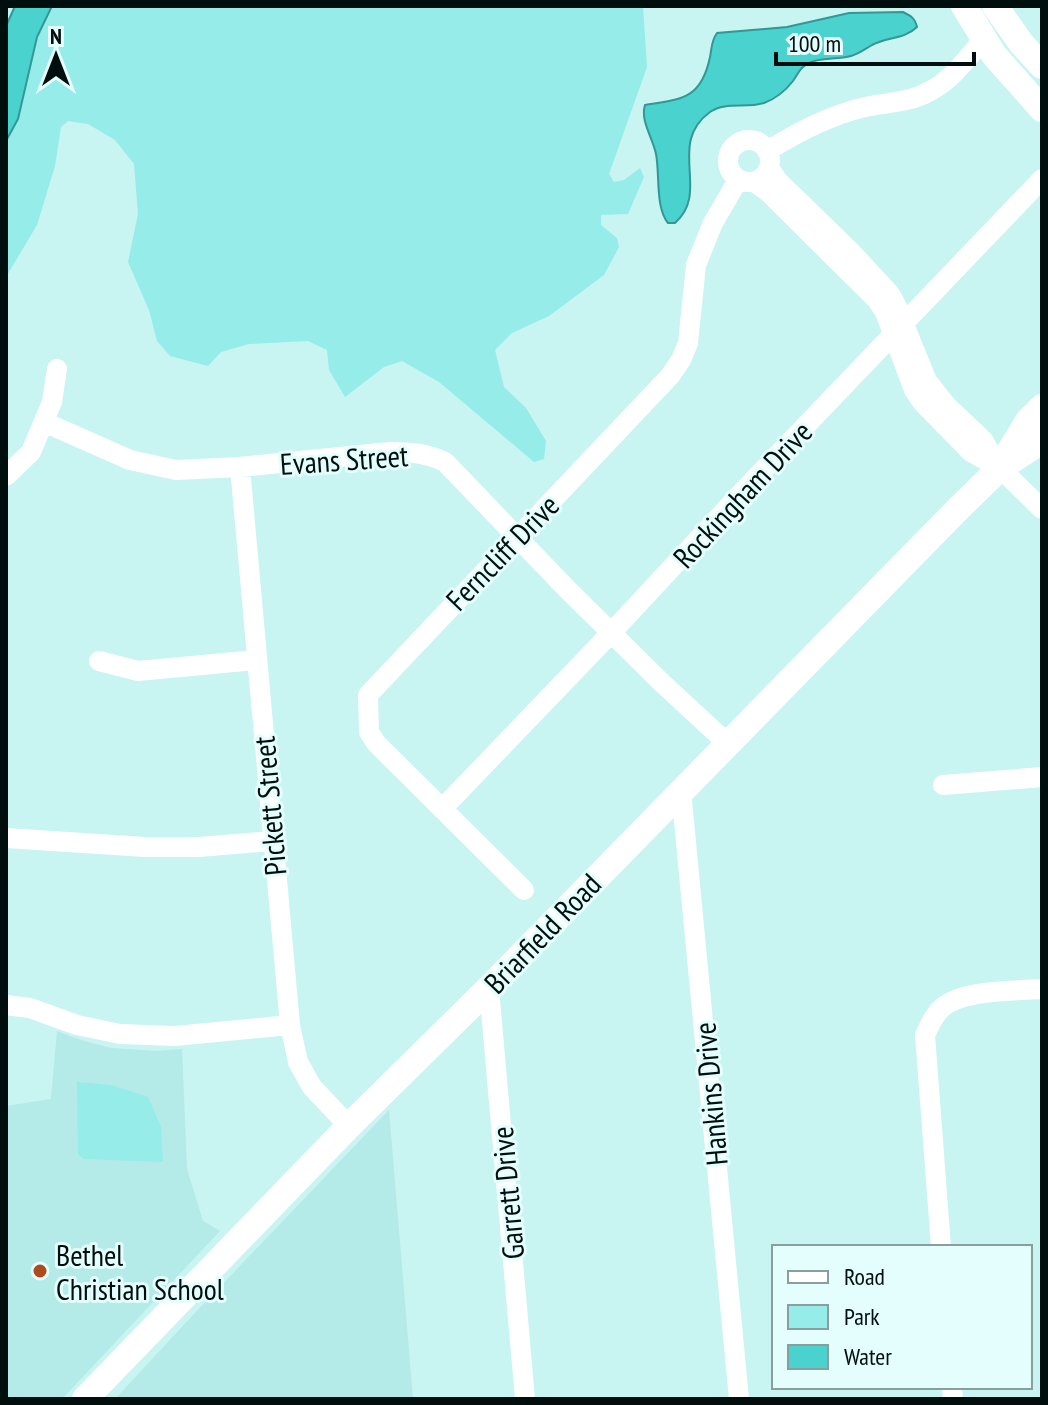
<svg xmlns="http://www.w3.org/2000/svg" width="1048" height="1405" viewBox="0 0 1048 1405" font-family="'PT Sans Narrow',sans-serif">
  <rect width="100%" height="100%" fill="#c8f4f2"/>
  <!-- built -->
  <path fill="#b4eae8" d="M57 1031 81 1040 111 1048 156 1051 182 1049 187 1169 203 1221 220 1231 62 1399H6V1106L51 1099Z
    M389 1110 413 1399H115L193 1315Z"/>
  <!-- green -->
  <path fill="#95ece9" d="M52 6H643L647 67 609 174 614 182 624 180 640 168 644 177 628 214 601 215V225L617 238 619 247 604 275 549 316 512 333 495 350 504 387 526 408 546 441 544 459 534 462 439 382 402 361 384 367 345 397 329 370 327 350 308 341 249 344 221 352 208 366 170 356 157 341 149 310 128 262 138 214 134 164 115 140 88 124 68 121 61 127 55 166 37 225 6 277V141L18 119 37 37Z
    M77 1082 111 1085 148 1097 161 1127 163 1162 84 1159 78 1154Z"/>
  <!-- water -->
  <path fill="#49d2ce" stroke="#339794" stroke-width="2" d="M15 6H52L37 37 18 119 6 141V26Z
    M903 12C911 16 915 18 917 27 905 39 887 37 872 45 865 49 859 54 851 56 837 60 821 57 809 63 800 67 798 74 793 81 786 90 775 99 764 103 746 109 726 101 710 112 666 144 711 192 675 223H668C655 207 660 174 656 154 653 138 640 121 645 105 681 99 701 100 710 57 712 48 711 41 717 33L787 27 849 13Z"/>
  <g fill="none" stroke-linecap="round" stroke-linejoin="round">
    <!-- minor -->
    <path stroke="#fff" stroke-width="20" d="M728 161a21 21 0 1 1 42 0a21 21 0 1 1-42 0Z
      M767 151C800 131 832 114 870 106 892 102 911 102 930 91 952 80 968 57 984 39
      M769 168 778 181 852 253 890 294 897 307 927 381 946 405 983 440 997 465
      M754 182 767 191 877 300 885 312 914 390 922 402 971 452 1000 468 1042 509
      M44 422 130 460 176 470 240 467 390 452C411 452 426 453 445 462L567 589 660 681 727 743
      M240 467 290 1025 298 1062 312 1087 349 1126
      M6 476 31 452 52 402 57 369
      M99 661 138 671 256 660
      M943 785 1042 777
      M681 790 739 1399
      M442 809 612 632 744 490 1042 179
      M6 838 145 847H199L272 841
      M524 890 376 743 369 732 368 695 670 376 681 360 688 343 696 265 713 223 738 180
      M489 988 525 1399
      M6 1005 30 1008 77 1025 120 1034 175 1036 290 1025
      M941 1247 925 1035C929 1027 932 1019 938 1012 956 989 1014 991 1042 989
      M952 1387 953 1399"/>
    <!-- major -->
    <path stroke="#fff" stroke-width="26" d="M964 6 994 55 1042 109
      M995 6 1021 43 1042 66
      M1003 462 1028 421 1042 407
      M85 1399 349 1126 489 988 960 507 1000 468 1042 441"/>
  </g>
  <!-- markers -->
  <circle fill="#af4a1b" stroke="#e3fefc" stroke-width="3" cx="40" cy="1271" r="8"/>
  <g text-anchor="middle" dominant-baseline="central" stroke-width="6" stroke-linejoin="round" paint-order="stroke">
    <!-- street labels -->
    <g font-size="30" fill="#010e0e" stroke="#e3fefc">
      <text transform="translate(344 459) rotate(-4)">Evans Street</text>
      <text transform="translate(742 494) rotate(-47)">Rockingham Drive</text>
      <text transform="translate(502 552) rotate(-46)">Ferncliff Drive</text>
      <text transform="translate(269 806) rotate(-95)">Pickett Street</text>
      <text transform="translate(542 933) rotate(-46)">Briarfield Road</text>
      <text transform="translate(710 1094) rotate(-95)">Hankins Drive</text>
      <text transform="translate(507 1193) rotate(-95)">Garrett Drive</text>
    </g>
    <!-- poi labels -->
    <g font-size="30" fill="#010e0e" stroke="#e3fefc" text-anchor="start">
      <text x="56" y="1254">Bethel<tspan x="56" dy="34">Christian School</tspan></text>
    </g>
  </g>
  <!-- border -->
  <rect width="1048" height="1405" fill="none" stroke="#010e0e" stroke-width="16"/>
  <!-- legend -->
  <rect x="772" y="1245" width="260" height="144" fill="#e3fefc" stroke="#899e9d" stroke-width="2"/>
  <rect x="788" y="1271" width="40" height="12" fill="#ffffff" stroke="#899e9d" stroke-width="2"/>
  <text x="844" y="1285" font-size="24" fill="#010e0e">Road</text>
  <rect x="788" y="1305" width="40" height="24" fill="#95ece9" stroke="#899e9d" stroke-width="2"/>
  <text x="844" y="1325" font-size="24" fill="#010e0e">Park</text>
  <rect x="788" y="1345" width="40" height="24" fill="#49d2ce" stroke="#899e9d" stroke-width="2"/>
  <text x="844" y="1365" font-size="24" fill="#010e0e">Water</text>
  <!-- north arrow -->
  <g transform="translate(56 56)" stroke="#e3fefc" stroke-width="6" paint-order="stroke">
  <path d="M0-6L14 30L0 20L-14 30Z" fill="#010e0e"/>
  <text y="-12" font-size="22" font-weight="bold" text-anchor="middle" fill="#010e0e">N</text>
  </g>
  <!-- scale -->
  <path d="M776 52v12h198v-12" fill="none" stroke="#010e0e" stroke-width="4"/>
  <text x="788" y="52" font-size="24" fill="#010e0e" stroke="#e3fefc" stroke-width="6" paint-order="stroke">100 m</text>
</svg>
